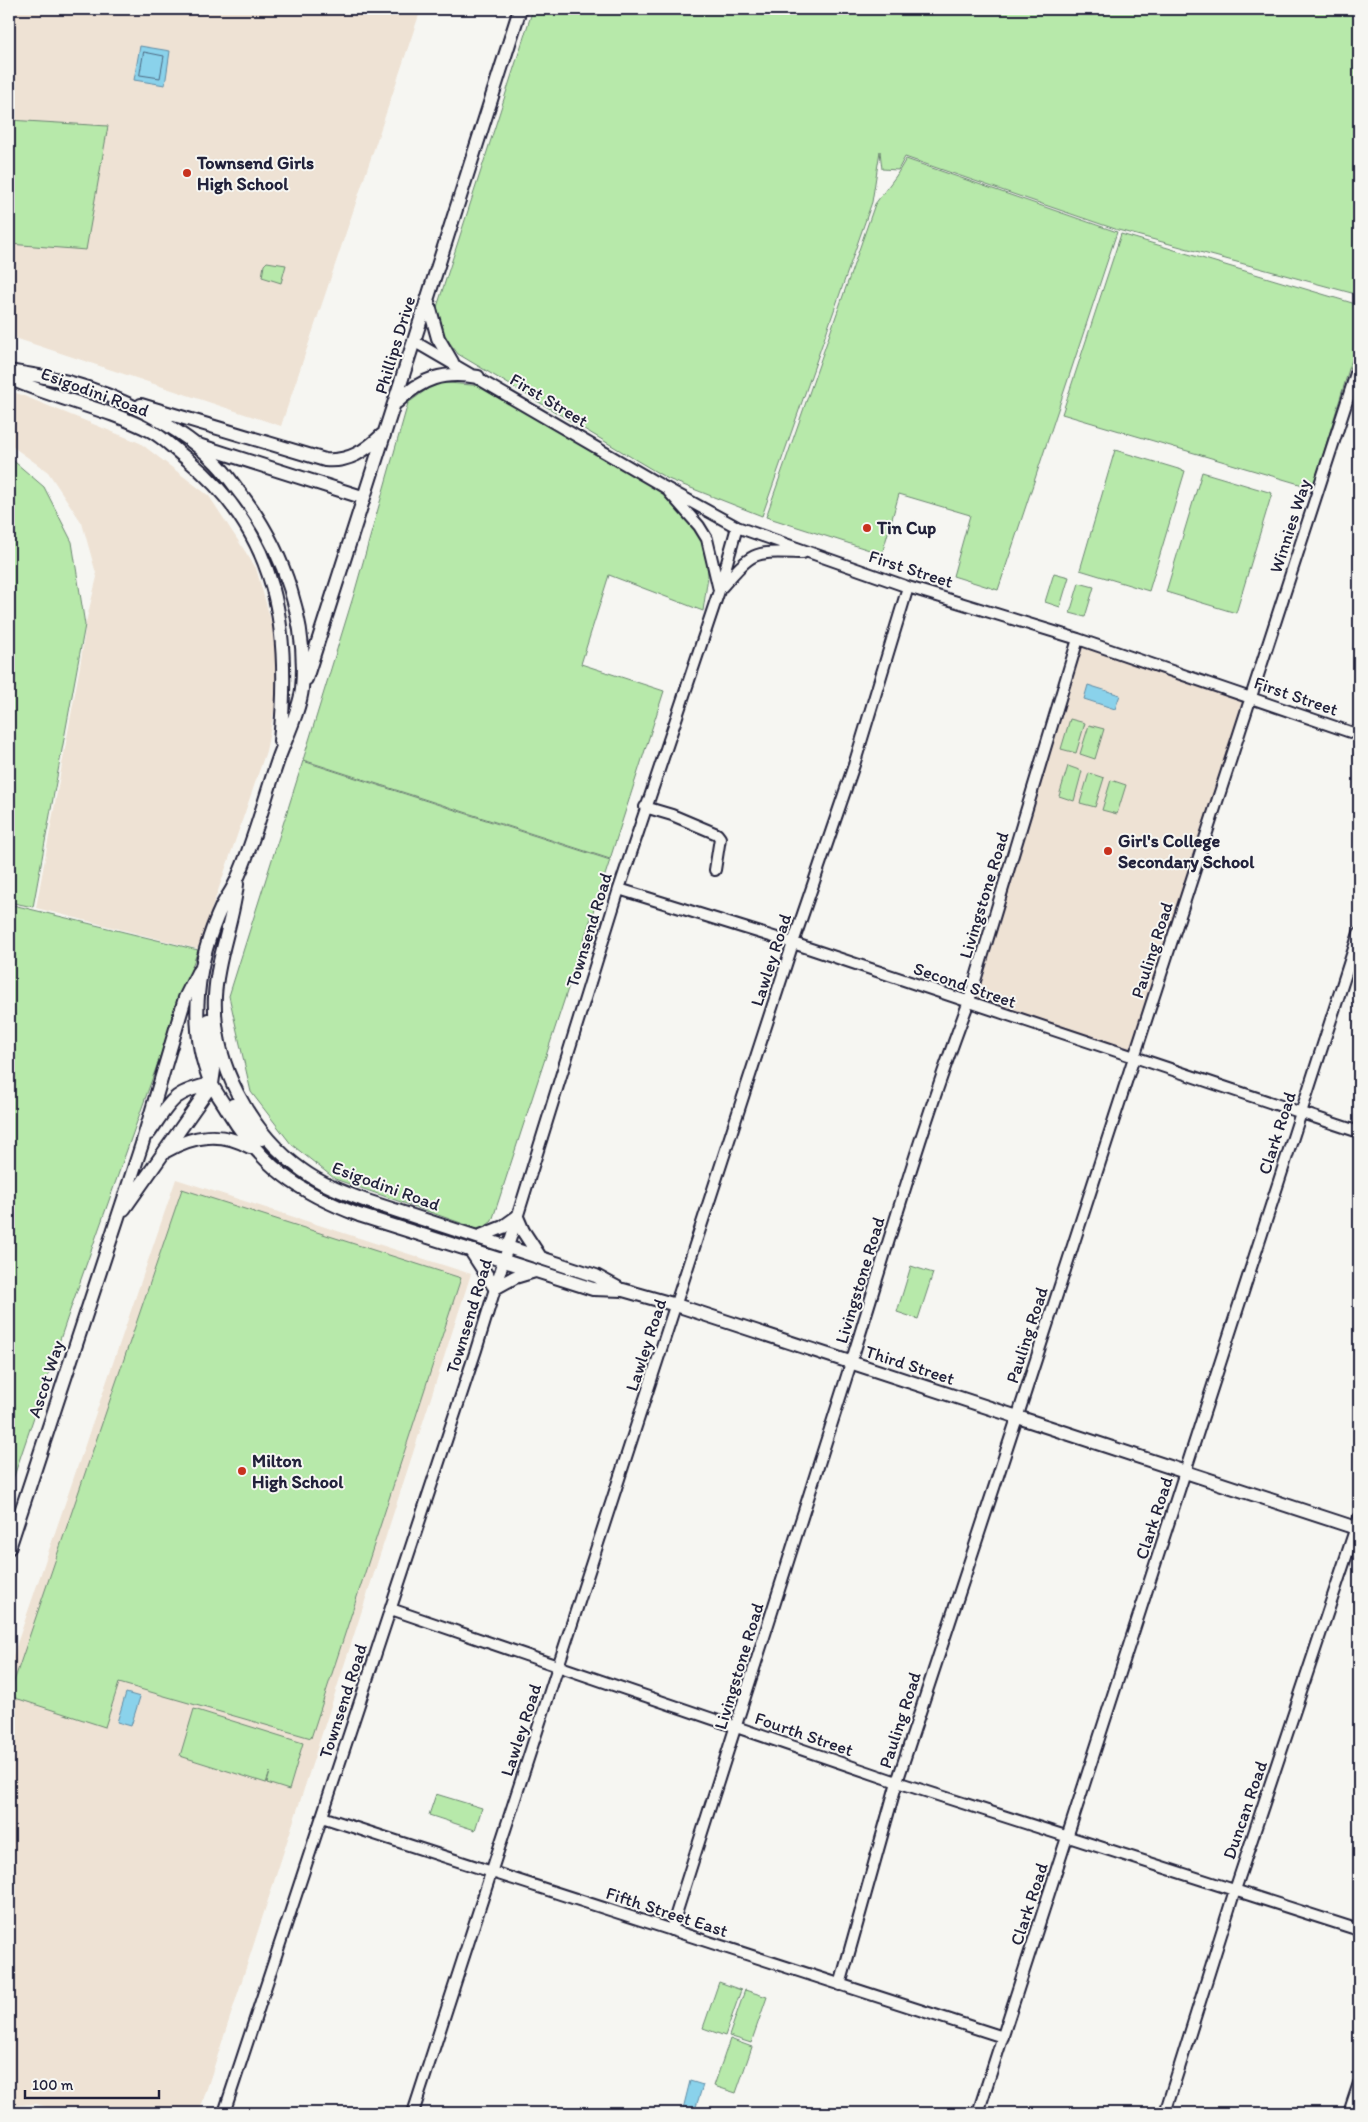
<svg xmlns="http://www.w3.org/2000/svg" width="1368" height="2122" viewBox="0 0 1368 2122" font-family="Itim,sans-serif">
  <rect width="100%" height="100%" fill="#f6f6f2"/>
  <filter id="ink" filterUnits="userSpaceOnUse"><feTurbulence type="fractalNoise" baseFrequency=".02" numOctaves="2"/><feDisplacementMap in="SourceGraphic" scale="10" xChannelSelector="R" yChannelSelector="G"/><feConvolveMatrix kernelMatrix="1 2 1 2 8 2 1 2 1" color-interpolation-filters="sRGB"/></filter>
  <g filter="url(#ink)">
    <!-- built -->
    <path fill="#eee2d4" d="M9 9H421L281 426 9 336Z
      M9 390 140 443 209 496 256 568 279 649 277 697 266 751 198 949 36 908 81 660 86 622 97 577 82 523 48 472 9 444Z
      M1080 644 1246 701 1131 1052 974 1001Z
      M176 1179 471 1274 199 2113H70L35 2104 9 2106V1667Z"/>
    <!-- green -->
    <path fill="#b7e9aa" stroke="#6c8672" d="M533 9H1359V295L1118 230 905 157 898 170 882 169 880 151 872 202 762 516 668 479 458 354 444 335 437 307Z
      M9 120 108 126 86 250 9 244Z
      M906 159 1117 232 998 590 953 576 970 515 899 494 882 554 766 517 875 204 896 176Z
      M1121 234 1359 305V336L1313 488 1062 414Z
      M267 262 286 265 281 283 262 277 264 265Z
      M437 382 483 386 664 494 690 520 705 539 708 576 703 611 609 575 581 664 664 691 610 859 303 760 354 594 408 403Z
      M1115 450 1185 471 1149 591 1080 570Z
      M9 457 44 487 72 542 85 625 33 907 9 902Z
      M1202 472 1272 493 1236 613 1166 592Z
      M1054 573 1069 577 1060 607 1045 602Z
      M1079 583 1094 587 1085 617 1070 613Z
      M1070 719 1085 723 1076 753 1061 749Z
      M1089 725 1104 729 1095 759 1080 754Z
      M303 761 610 860 492 1221 481 1230 335 1179 291 1144 251 1092 229 996Z
      M1068 766 1082 771 1074 801 1059 796Z
      M1089 773 1104 778 1095 807 1080 803Z
      M1111 780 1126 785 1117 814 1102 810Z
      M9 904 198 950 69 1313 9 1491Z
      M182 1189 461 1278 311 1738 119 1683 105 1727 9 1696Z
      M911 1266 933 1273 918 1319 897 1312Z
      M194 1709 303 1743 289 1790 267 1783 270 1772 266 1783 180 1756Z
      M436 1794 482 1808 475 1830 429 1815Z
      M719 1982 741 1990 725 2036 703 2028Z
      M745 1990 767 1997 751 2043 729 2036Z
      M730 2039 752 2047 736 2093 714 2086Z"/>
    <!-- water -->
    <path fill="#8ad2eb" stroke="#608ca5" d="M140 46 170 51 165 85 134 80Z
      M1088 685 1120 695 1115 709 1084 699Z
      M126 1693 140 1697 131 1726 117 1722Z
      M690 2081 703 2085 694 2113H682Z"/>
    <g fill="none" stroke-linecap="round" stroke-linejoin="round">
      <!-- shore -->
      <path stroke="#4c6881" stroke-width="1" d="M144 52 164 56 160 78 140 75Z"/>
      <!-- minor casing -->
      <g stroke="#22223b" stroke-width="14">
        <path id="minor" d="M415 342 664 487 737 527 908 587 1078 639 1359 735
          M669 492 699 526 707 539 719 590
          M722 587C755 549 753 552 803 553
          M645 807 672 815 717 834 720 838 715 870
          M619 889 793 943 1359 1132
          M391 1609 897 1782 1359 1930
          M322 1817 1003 2037
          M671 1930C732 1742 791 1554 850 1366 888 1245 923 1122 968 1004L1078 639
          M840 1985 897 1782 1017 1418 1359 364
          M224 2113 476 1350 619 889 719 591 737 527
          M413 2113 793 943 854 765 908 587
          M978 2113 1359 933
          M1165 2113 1235 1890 1359 1518
          M1349 2113 1359 2083"/>
      </g>
      <!-- major casing -->
      <g stroke="#22223b" stroke-width="16">
        <path id="major" d="M428 302 438 338 452 362
          M9 371C28 374 49 377 68 382 117 395 182 427 217 464 227 474 235 487 244 498 284 552 308 622 302 689 300 709 286 738 279 757 265 797 255 839 238 877 234 888 227 897 222 906 197 959 187 1028 211 1083 216 1093 223 1102 228 1111 262 1167 300 1193 359 1215L593 1289 623 1290 676 1305 1359 1529
          M9 378C55 399 106 408 151 431 164 438 175 450 187 459 279 534 291 629 280 741
          M397 402C422 378 443 371 478 377
          M141 405 325 460C349 462 365 451 382 435
          M198 445 362 497
          M306 679 520 9
          M237 884C233 922 217 957 215 996 212 1062 249 1132 302 1170 321 1184 342 1192 364 1200L596 1276 618 1288
          M233 1105 262 1139
          M149 1133C171 1101 172 1092 212 1084
          M166 1151C194 1135 221 1131 250 1147
          M124 1209 212 1084 214 1070 208 1020
          M478 1237 503 1227 517 1217 523 1231 540 1257
          M471 1251 495 1288 515 1277 535 1271
          M9 1548 142 1144 185 998 198 972"/>
      </g>
      <!-- minor -->
      <use href="#minor" stroke="#f6f6f2" stroke-width="10"/>
      <!-- major -->
      <use href="#major" stroke="#f6f6f2" stroke-width="12"/>
    </g>
  </g>
  <!-- markers -->
  <g fill="#c8321e" stroke="#f6f6f2" stroke-width="2">
    <circle cx="187" cy="173" r="5"/>
    <circle cx="867" cy="528" r="5"/>
    <circle cx="1108" cy="851" r="5"/>
    <circle cx="242" cy="1471" r="5"/>
  </g>
  <g text-anchor="middle" dominant-baseline="central" stroke-width="4" stroke-linejoin="round" paint-order="stroke">
    <!-- poi labels -->
    <g font-size="18" font-weight="bold" fill="#22223b" stroke="#f6f6f2" text-anchor="start">
      <text x="197" y="163">Townsend Girls<tspan x="197" dy="21">High School</tspan></text>
      <text x="877" y="528">Tin Cup</text>
      <text x="1118" y="841">Girl's College<tspan x="1118" dy="21">Secondary School</tspan></text>
      <text x="252" y="1461">Milton<tspan x="252" dy="21">High School</tspan></text>
    </g>
    <!-- street labels -->
    <g font-size="18" fill="#22223b" stroke="#f6f6f2">
      <text transform="translate(395 345) rotate(-73)">Phillips Drive</text>
      <text transform="translate(95 392) rotate(20)">Esigodini Road</text>
      <text transform="translate(549 400) rotate(31)">First Street</text>
      <text transform="translate(1290 526) rotate(-72)">Winnies Way</text>
      <text transform="translate(911 569) rotate(18)">First Street</text>
      <text transform="translate(1296 696) rotate(19)">First Street</text>
      <text transform="translate(984 895) rotate(-73)">Livingstone Road</text>
      <text transform="translate(589 930) rotate(-73)">Townsend Road</text>
      <text transform="translate(1152 950) rotate(-72)">Pauling Road</text>
      <text transform="translate(771 960) rotate(-72)">Lawley Road</text>
      <text transform="translate(965 985) rotate(19)">Second Street</text>
      <text transform="translate(1277 1133) rotate(-72)">Clark Road</text>
      <text transform="translate(386 1186) rotate(20)">Esigodini Road</text>
      <text transform="translate(860 1280) rotate(-73)">Livingstone Road</text>
      <text transform="translate(469 1316) rotate(-73)">Townsend Road</text>
      <text transform="translate(1027 1335) rotate(-72)">Pauling Road</text>
      <text transform="translate(646 1345) rotate(-72)">Lawley Road</text>
      <text transform="translate(910 1365) rotate(18)">Third Street</text>
      <text transform="translate(46 1379) rotate(-72)">Ascot Way</text>
      <text transform="translate(1154 1518) rotate(-72)">Clark Road</text>
      <text transform="translate(739 1666) rotate(-73)">Livingstone Road</text>
      <text transform="translate(343 1701) rotate(-72)">Townsend Road</text>
      <text transform="translate(900 1720) rotate(-72)">Pauling Road</text>
      <text transform="translate(521 1730) rotate(-72)">Lawley Road</text>
      <text transform="translate(804 1734) rotate(19)">Fourth Street</text>
      <text transform="translate(1245 1810) rotate(-71)">Duncan Road</text>
      <text transform="translate(1029 1904) rotate(-72)">Clark Road</text>
      <text transform="translate(667 1912) rotate(18)">Fifth Street East</text>
    </g>
  </g>
  <!-- margin -->
  <rect width="1368" height="2122" fill="none" stroke="#f6f6f2" stroke-width="30"/>
  <rect x="15" y="15" width="1338" height="2092" fill="none" stroke="#22223b" stroke-width="2" filter="url(#ink)"/>
  <!-- scale -->
  <path d="M25 2090v8h134v-8" fill="none" stroke="#22223b" stroke-width="2.5"/>
  <text x="32" y="2090" font-size="15" fill="#22223b" stroke="#f6f6f2" stroke-width="4" paint-order="stroke">100 m</text>
</svg>
